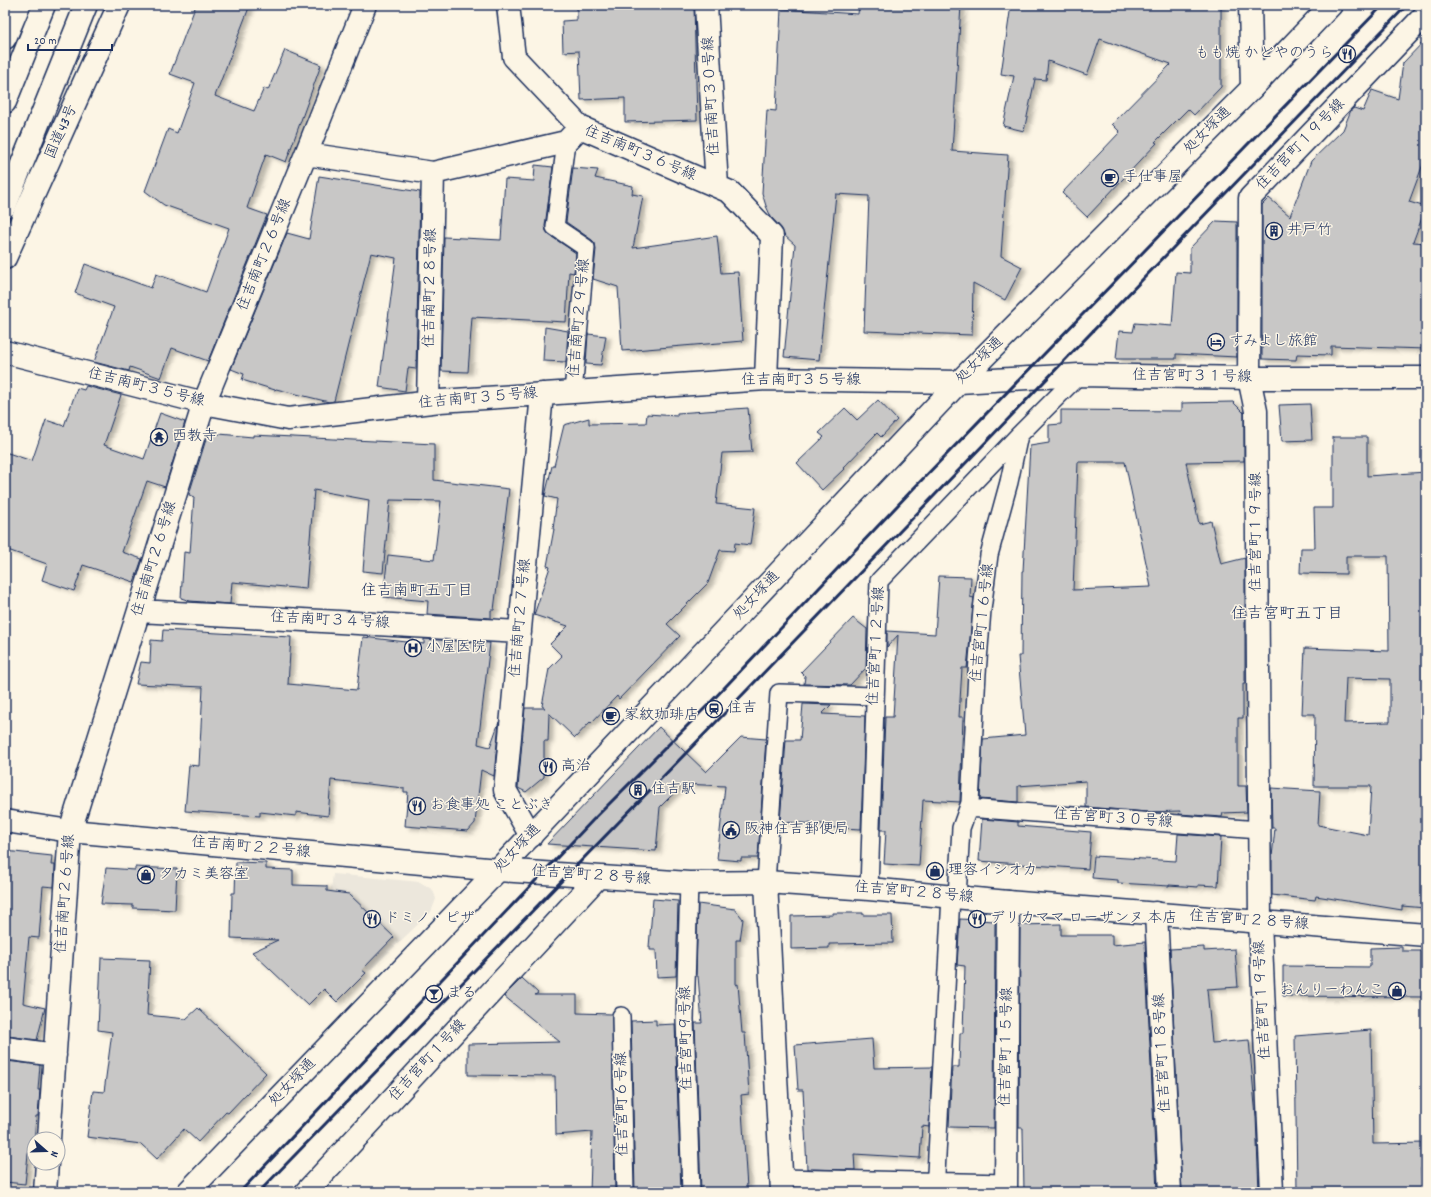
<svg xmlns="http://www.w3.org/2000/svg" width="1431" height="1197" viewBox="0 0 1431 1197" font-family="Dekko,'Klee One',sans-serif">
  <defs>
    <filter id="shadow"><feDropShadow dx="4.5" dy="2.5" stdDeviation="2" flood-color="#0004"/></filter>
  </defs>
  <rect width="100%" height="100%" fill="#fcf5e5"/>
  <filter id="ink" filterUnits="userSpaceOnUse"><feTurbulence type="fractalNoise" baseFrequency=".025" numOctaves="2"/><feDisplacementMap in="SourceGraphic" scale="8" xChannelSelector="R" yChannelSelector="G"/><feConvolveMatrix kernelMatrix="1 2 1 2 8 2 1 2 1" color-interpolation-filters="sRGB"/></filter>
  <g filter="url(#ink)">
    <!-- built -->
    <path fill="#ece7dc" d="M333 874 420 882 433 890 436 899 431 912 369 971 331 933V889Z"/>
    <!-- building -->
    <path fill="#c8c7c6" stroke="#1b2f5e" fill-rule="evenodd" filter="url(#shadow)" d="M196 5H250L215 96 254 111 264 88 268 90 285 50 321 65 286 162 266 154 247 208 267 215 208 361 172 348 161 378 130 367 129 371 94 362 114 307 75 293 85 264 151 288 156 274 206 292 229 228 164 205 145 191 168 129 177 133 195 83 170 74Z
      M577 5H694L697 120 625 122V98L581 100 579 51 563 52 562 21 577 20Z
      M859 5H961L952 151 1008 155 1001 256 1022 267 1005 300 973 283 972 335 864 331 869 196 836 194 819 360 784 357 795 245 784 235 781 228 771 217 766 206 762 193 767 110 776 111 781 9 858 14Z
      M1011 5H1221V87L1194 115 1188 109 1155 142 1157 143 1087 217 1062 193 1120 132 1112 124 1171 64 1100 39 1087 75 1048 61 1046 80 1035 79 1024 131 1003 126 1014 76 1001 74Z
      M1426 39V156L1409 202 1426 207 1413 242 1426 243V349L1331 346V355L1297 354 1296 360 1262 359V205L1269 198 1290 216 1311 161 1343 130 1351 110 1354 108 1363 111 1372 90 1398 99 1403 63Z
      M535 165 553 167 545 226 546 231 549 235 576 253 574 273 569 272 566 322 472 317 468 372 441 371 444 237 501 240 505 179 534 181Z
      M573 168 598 170 595 178 633 186 632 194 643 196 633 248 717 236 721 273 738 272 743 341 622 351 618 287 593 279 596 249 595 243 592 240 566 222Z
      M319 176 420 192 416 369 408 368 405 391 379 387 396 258 371 253 334 401 329 402 276 389 275 390 242 380 244 374 231 369 287 233 309 239Z
      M1216 221 1237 222V357L1176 354V359H1116L1119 331 1133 332 1135 323 1172 326 1176 272 1190 273V248Z
      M545 327 568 331 566 362 543 361Z
      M588 334 606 336 601 365 586 364Z
      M86 386 121 395 104 445 144 459 160 413 185 422 165 487 147 481 122 552 142 559 134 582 83 565 74 591 42 580 47 564 5 549V452L32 461 46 420 64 426 77 388 84 390Z
      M878 400 897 420 881 437 877 433 843 468 844 469 822 490 797 463 824 437 819 433 845 408 857 420Z
      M1233 402 1244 413V461L1186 462 1199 524 1211 521 1221 564 1245 558V684H1243V718H1238V786H1246L1247 812 1223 813 1222 817 1179 814 1180 811 1147 812 1086 807V781L1018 786V802L980 799 983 739 1025 735 1018 656H1021L1022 571H1023L1030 446 1049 443V425L1061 424V410L1182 411V403ZM1078 462H1125L1151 587 1073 590Z
      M1310 404 1312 440 1282 441 1279 405Z
      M748 408 752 452 722 453 716 504 755 508 750 545 735 543 734 551 720 550 708 583 667 624 680 636 619 699 617 696 591 723 590 722 575 738 549 713 548 741H544V777L526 792 518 788 525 708H545L542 706 549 669 562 656 550 644 568 626 534 615 550 567 547 566 554 529H553L557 499 545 496 552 466H554L564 425 589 418V424L646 423 647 414 677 416V413Z
      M208 433 253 437V435L434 444V480L509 489 494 610H491V618L427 614 428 601 383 597 388 555 434 560 441 501 390 500 383 573 363 571 369 500 314 490 306 589 232 582 230 604 190 601 181 598 184 552 190 553 194 497 189 495 190 491Z
      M1333 437H1367V476L1426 472V908L1402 906V910L1316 896 1315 900 1272 895V857L1275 828H1272L1271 788 1320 791 1318 825 1368 835 1371 786H1314L1315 714H1302L1305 648 1389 651 1388 556H1346V574L1300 573 1301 548H1315L1314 508H1333ZM1346 678 1390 679V722L1344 723Z
      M939 576 971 577 970 597 974 598 967 668H962L959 717H963L960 801V802L923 800 919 866 884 864 886 830H881L885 717H893L898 635 887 647V631L935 634Z
      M853 618 867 629 866 668 850 685 804 684 805 676 801 672Z
      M163 630 291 637 288 684 357 690 363 637 424 644V639L490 643 478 744 490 747 499 722 494 776 481 770 475 823 468 831 405 826 408 792H404V788L331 780 328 816 296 812V816L260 812V816L185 811 189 765 199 766 203 687 136 684 141 662 150 663 151 640 162 641Z
      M803 704 831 705 822 714 865 716 861 829 823 827V824L780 822 786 740H800Z
      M659 727 706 772 741 737 766 739 758 858H741V861L717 859 725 786 683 784 660 807 656 851 547 844Z
      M982 819 1018 822V826L1091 832 1088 869 979 861Z
      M1178 834 1221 837 1218 886 1198 885V887L1169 885V886L1118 883V880L1092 878 1094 856 1176 861Z
      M5 851 52 856 51 865H55L54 887 43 886 39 938 29 937 23 1003 45 1008 37 1040 8 1036 9 1029 5 1028Z
      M236 862 266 863V869L293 870V885L327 886V891L349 894 394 937 362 970 366 973 337 1002 324 989 308 1005 252 952 278 940 231 938 232 893H235Z
      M135 867 177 869 175 910 133 908V905L101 904 106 868 135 870Z
      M653 899 678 901 676 976 657 977 656 950H650V947H649Z
      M698 904 735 909 743 919 740 940H736V985L738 984 742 1033H745L749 1094 741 1095 747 1188 701 1191 695 1023H702L698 976H696Z
      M833 913H863V915H892L893 943 829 944V948L791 949V916L833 915Z
      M960 919 995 921 994 1128 949 1127 952 1067H959L960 1033H963L965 966 957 965Z
      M1061 924V935H1112V945L1145 942 1157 1192H1024L1023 1132V1128H1019L1020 925Z
      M1204 947V951L1235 949 1238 987 1207 989 1212 1043 1249 1040 1256 1117 1259 1192H1182L1170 949Z
      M1402 947V951H1426V997L1283 996V966L1370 967V948Z
      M101 958 150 960 147 1015 186 1019 198 1008 266 1073 228 1113 226 1112 198 1142 184 1129 157 1159 141 1144 87 1137 93 1091 104 1092 112 1032 98 1030Z
      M522 978 538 993 535 995H577V1013L612 1014 615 1192H590L592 1132 556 1135 555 1076 468 1075V1044L560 1042 504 996Z
      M656 1020V1025L675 1024 681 1192H635L631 1021Z
      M1371 1030 1373 1144 1426 1143V1168H1421L1422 1192H1297L1295 1036Z
      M872 1039 874 1068 932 1067 929 1127 922 1126 920 1158 854 1154 855 1170 807 1169 803 1090H798L795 1045Z
      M6 1061 40 1065 38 1090H40L38 1116H36L34 1144H29L25 1184 5 1182Z
      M808 1189 849 1190V1192H808Z"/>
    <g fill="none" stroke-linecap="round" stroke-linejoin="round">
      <!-- service casing -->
      <g stroke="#1b2f5e" stroke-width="20">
        <path id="service" d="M566 142 555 227 586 248 573 392
          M968 808 1259 830
          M766 882 779 693 874 696
          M689 883 685 1019 691 1192
          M869 889 879 581 1019 435 1079 375
          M957 897 961 828 970 803 977 673 982 610 989 555 1009 482 1019 435
          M621 1016 625 1192
          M781 1178 1006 1183
          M935 1192 951 896"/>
      </g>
      <!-- minor casing -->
      <g stroke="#1b2f5e" stroke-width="25">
        <path id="minor" d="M508 5 514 57 580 127
          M706 5 717 186
          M1250 5 1252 88
          M306 154 433 173 566 142 580 127 730 192 772 236 766 379
          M5 352 204 403 288 419 440 401 766 379 959 382
          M428 402 433 173
          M139 611 520 632
          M531 836 505 790 542 394
          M498 870 689 883 766 882 782 1192
          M1156 913 1170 1192
          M5 1048 55 1055
          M49 1139 70 831 204 403 306 154 365 5
          M45 1192 47 1163
          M306 1192 598 877
          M1006 1192 1008 902
          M1272 1192 1260 921 1256 411 1249 378 1250 198 1426 14"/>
      </g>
      <!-- tertiary casing -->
      <g stroke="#1b2f5e" stroke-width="25">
        <path id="tertiary" d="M959 382 1079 375 1249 378H1426
          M5 821 70 831 498 870
          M766 882 869 889 1008 902 1426 935
          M188 1192 498 870 959 382 1252 88 1331 5"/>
      </g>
      <!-- trunk casing -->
      <g stroke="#1b2f5e" stroke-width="25">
        <path id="trunk" d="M5 38 19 5
          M5 258 119 5"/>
      </g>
      <!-- motorway casing -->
      <g stroke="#1b2f5e" stroke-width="25">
        <path id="motorway" d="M5 102 44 5
          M5 206 86 5"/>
      </g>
      <!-- service -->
      <use href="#service" stroke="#fcf5e5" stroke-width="17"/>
      <!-- minor -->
      <use href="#minor" stroke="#fcf5e5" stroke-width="22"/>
      <!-- tertiary -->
      <use href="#tertiary" stroke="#fcf5e5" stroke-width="22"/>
      <!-- trunk -->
      <use href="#trunk" stroke="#fcf5e5" stroke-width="22"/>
      <!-- motorway -->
      <use href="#motorway" stroke="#fcf5e5" stroke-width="22"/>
      <!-- rail -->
      <path stroke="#1b2f5e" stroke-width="3" d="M240 1192 592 821 708 705 914 488 1383 5
        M259 1192 722 716 1407 5"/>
    </g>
  </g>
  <!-- icons -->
  <defs>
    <g id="restaurant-ring" transform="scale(0.9)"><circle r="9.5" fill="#fcf5e5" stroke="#1b2f5e" stroke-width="1.5"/><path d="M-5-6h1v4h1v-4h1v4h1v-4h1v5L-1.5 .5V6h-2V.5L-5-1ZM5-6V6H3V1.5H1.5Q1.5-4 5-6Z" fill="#1b2f5e"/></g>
    <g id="cafe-ring" transform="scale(0.9)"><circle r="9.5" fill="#fcf5e5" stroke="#1b2f5e" stroke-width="1.5"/><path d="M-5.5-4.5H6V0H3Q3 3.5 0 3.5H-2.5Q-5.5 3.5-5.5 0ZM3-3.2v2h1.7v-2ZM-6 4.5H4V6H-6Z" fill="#1b2f5e"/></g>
    <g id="building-ring" transform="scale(0.9)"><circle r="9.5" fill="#fcf5e5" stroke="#1b2f5e" stroke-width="1.5"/><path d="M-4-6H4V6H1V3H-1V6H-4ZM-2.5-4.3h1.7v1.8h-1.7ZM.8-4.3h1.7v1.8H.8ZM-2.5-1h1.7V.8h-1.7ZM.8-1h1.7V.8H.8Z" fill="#1b2f5e"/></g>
    <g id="hotel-ring" transform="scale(0.9)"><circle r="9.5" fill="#fcf5e5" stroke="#1b2f5e" stroke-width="1.5"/><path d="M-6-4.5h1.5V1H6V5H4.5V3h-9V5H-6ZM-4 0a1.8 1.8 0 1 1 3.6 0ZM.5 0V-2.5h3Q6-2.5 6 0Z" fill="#1b2f5e"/></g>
    <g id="temple-ring" transform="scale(0.9)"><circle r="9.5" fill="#fcf5e5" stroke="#1b2f5e" stroke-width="1.5"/><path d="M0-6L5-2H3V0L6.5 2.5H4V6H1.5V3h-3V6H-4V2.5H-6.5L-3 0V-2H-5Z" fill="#1b2f5e"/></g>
    <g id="hospital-ring" transform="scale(0.9)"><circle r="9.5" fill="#fcf5e5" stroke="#1b2f5e" stroke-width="1.5"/><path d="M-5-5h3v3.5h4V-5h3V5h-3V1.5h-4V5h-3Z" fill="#1b2f5e"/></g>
    <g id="station-ring" transform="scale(0.9)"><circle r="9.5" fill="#fcf5e5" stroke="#1b2f5e" stroke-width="1.5"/><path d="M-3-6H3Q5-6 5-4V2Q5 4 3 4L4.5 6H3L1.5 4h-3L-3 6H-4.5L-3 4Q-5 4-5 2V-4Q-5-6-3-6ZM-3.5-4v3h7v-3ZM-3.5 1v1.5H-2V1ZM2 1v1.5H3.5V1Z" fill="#1b2f5e"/></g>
    <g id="civic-ring" transform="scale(0.9)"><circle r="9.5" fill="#fcf5e5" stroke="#1b2f5e" stroke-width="1.5"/><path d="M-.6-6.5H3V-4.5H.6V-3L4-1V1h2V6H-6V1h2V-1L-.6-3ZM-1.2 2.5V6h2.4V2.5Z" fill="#1b2f5e"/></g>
    <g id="shop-ring" transform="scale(0.9)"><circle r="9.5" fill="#fcf5e5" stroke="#1b2f5e" stroke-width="1.5"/><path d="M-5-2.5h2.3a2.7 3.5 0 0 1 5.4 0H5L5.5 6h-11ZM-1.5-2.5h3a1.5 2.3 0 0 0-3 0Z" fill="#1b2f5e"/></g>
    <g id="bar-ring" transform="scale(0.9)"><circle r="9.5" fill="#fcf5e5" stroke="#1b2f5e" stroke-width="1.5"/><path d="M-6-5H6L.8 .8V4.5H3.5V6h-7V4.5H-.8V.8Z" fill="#1b2f5e"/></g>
  </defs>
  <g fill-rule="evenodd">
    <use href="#restaurant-ring" x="1347" y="54"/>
    <use href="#cafe-ring" x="1110" y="178"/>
    <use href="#building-ring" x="1274" y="231"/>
    <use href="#hotel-ring" x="1216" y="342"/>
    <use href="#temple-ring" x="159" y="437"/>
    <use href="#hospital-ring" x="413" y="648"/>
    <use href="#station-ring" x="714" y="709"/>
    <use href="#cafe-ring" x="611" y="716"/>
    <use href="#restaurant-ring" x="548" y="767"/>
    <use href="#building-ring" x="638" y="790"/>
    <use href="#restaurant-ring" x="417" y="806"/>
    <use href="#civic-ring" x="731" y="830"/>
    <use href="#shop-ring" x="935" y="871"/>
    <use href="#shop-ring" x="146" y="875"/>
    <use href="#restaurant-ring" x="372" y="919"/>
    <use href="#restaurant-ring" x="977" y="919"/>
    <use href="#shop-ring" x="1397" y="991"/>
    <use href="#bar-ring" x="434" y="994"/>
  </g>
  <g text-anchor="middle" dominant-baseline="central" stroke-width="3" stroke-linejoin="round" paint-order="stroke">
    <!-- poi labels -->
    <g font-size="15" fill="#1b2f5e" stroke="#fcf5e5" text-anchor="start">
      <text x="1334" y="54" text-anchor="end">もも焼 かどやのうら</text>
      <text x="1123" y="178">手仕事屋</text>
      <text x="1287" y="231">井戸竹</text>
      <text x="1229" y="342">すみよし旅館</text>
      <text x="172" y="437">西教寺</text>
      <text x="426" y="648">小屋医院</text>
      <text x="727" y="709">住吉</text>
      <text x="624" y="716">家紋珈琲店</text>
      <text x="561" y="767">高治</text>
      <text x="651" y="790">住吉駅</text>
      <text x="430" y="806">お食事処 ことぶき</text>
      <text x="744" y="830">阪神住吉郵便局</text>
      <text x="948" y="871">理容イシオカ</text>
      <text x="159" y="875">タカミ美容室</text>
      <text x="385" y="919">ドミノ・ピザ</text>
      <text x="990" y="919">デリカママ ローザンヌ 本店</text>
      <text x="1384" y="991" text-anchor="end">おんりーわんこ</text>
      <text x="447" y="994">まる</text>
    </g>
    <!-- street labels -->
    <g font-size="15" fill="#1b2f5e" stroke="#fcf5e5">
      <text transform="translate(712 96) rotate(-93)">住吉南町３０号線</text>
      <text transform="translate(1208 131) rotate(-45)">処女塚通</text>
      <text transform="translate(62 132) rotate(-66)">国道43号</text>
      <text transform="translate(1301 145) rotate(-46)">住吉宮町１９号線</text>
      <text transform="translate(640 154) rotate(23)">住吉南町３６号線</text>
      <text transform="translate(265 255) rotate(-68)">住吉南町２６号線</text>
      <text transform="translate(431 288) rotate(-89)">住吉南町２８号線</text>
      <text transform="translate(580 318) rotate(-85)">住吉南町２９号線</text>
      <text transform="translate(980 361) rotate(-45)">処女塚通</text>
      <text transform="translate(1192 377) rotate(1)">住吉宮町３１号線</text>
      <text x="801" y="381">住吉南町３５号線</text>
      <text transform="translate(146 388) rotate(14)">住吉南町３５号線</text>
      <text transform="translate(478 399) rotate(-5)">住吉南町３５号線</text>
      <text transform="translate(1257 532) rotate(-90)">住吉宮町１９号線</text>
      <text transform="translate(155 559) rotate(-73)">住吉南町２６号線</text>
      <text transform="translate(757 596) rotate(-47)">処女塚通</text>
      <text transform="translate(521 618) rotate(-85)">住吉南町２７号線</text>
      <text transform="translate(330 621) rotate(3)">住吉南町３４号線</text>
      <text transform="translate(983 623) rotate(-84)">住吉宮町１６号線</text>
      <text transform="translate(877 646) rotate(-87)">住吉宮町１２号線</text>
      <text transform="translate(1113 819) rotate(4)">住吉宮町３０号線</text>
      <text transform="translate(251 848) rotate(5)">住吉南町２２号線</text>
      <text transform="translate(518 849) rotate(-47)">処女塚通</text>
      <text transform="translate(591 876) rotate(4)">住吉宮町２８号線</text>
      <text transform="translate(914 893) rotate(5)">住吉宮町２８号線</text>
      <text transform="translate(66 894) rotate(-86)">住吉南町２６号線</text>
      <text transform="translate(1249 921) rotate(4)">住吉宮町２８号線</text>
      <text transform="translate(1263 1000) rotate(-93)">住吉宮町１９号線</text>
      <text transform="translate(687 1038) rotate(-91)">住吉宮町９号線</text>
      <text transform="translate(1007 1047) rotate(-89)">住吉宮町１５号線</text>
      <text transform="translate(1163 1053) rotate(-93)">住吉宮町１８号線</text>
      <text transform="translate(428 1061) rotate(-47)">住吉宮町１号線</text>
      <text transform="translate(293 1083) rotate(-46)">処女塚通</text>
      <text transform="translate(623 1104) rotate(-91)">住吉宮町６号線</text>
    </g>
    <!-- neighbourhood labels -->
    <g font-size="16" fill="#1b2f5e" stroke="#fcf5e5">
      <text x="417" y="591">住吉南町五丁目</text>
      <text x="1287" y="614">住吉宮町五丁目</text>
    </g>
  </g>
  <!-- margin -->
  <rect width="1431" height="1197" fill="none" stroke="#fcf5e5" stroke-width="20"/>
  <rect x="10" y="10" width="1411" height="1177" fill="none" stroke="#1b2f5e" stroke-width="1.5" filter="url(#ink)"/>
  <!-- north arrow -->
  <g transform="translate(46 1151) rotate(110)"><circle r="19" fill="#fcf5e5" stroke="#a2a6af"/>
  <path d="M0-3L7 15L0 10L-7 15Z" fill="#1b2f5e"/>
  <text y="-6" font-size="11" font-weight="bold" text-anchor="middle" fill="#1b2f5e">N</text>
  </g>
  <!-- scale -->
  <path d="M28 44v6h84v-6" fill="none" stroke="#1b2f5e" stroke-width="2"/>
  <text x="34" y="44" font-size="12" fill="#1b2f5e" stroke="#fcf5e5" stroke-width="3" paint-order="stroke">20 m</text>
</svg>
